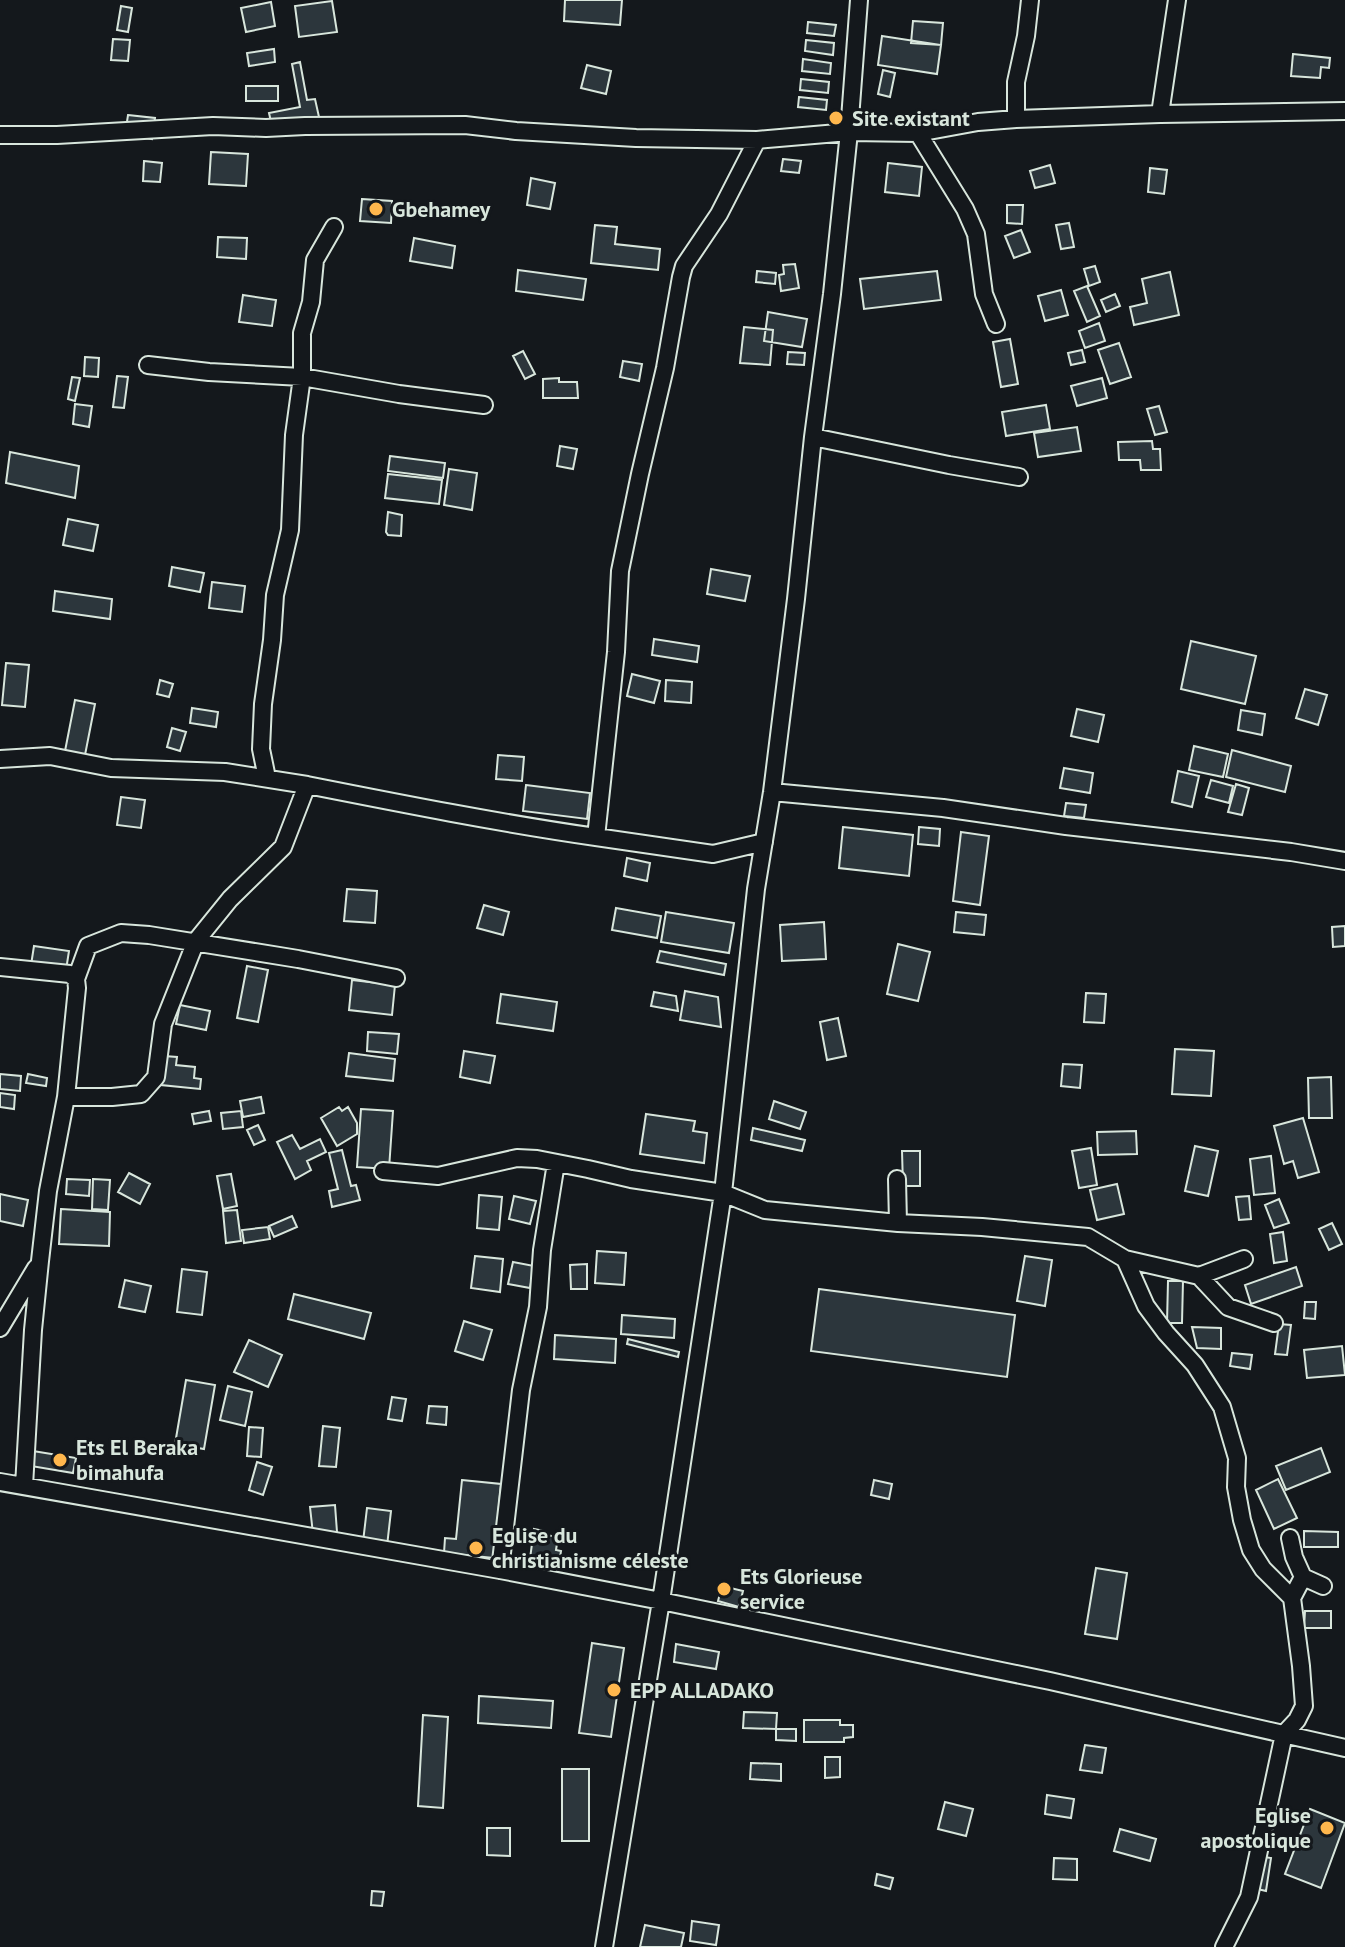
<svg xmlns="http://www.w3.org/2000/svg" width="1345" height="1947" viewBox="0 0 1345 1947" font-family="'PT Sans',sans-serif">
  <rect width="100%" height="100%" fill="#14181c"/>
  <!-- building -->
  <path fill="#2c363c" stroke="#d8e6dc" stroke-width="2" d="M565 0H622L620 25 564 21Z
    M332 1 337 32 299 37 295 6Z
    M271 2 275 26 246 32 241 8Z
    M121 6 132 8 128 32 117 30Z
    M913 21 943 23 941 45 911 43Z
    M808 22 836 25 834 36 807 33Z
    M882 36 941 45 937 74 878 65Z
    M113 39 130 40 128 61 111 60Z
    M806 40 834 43 833 55 805 51Z
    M274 49 275 62 249 66 247 53Z
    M1293 54 1330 58 1329 68 1321 67 1320 78 1291 76Z
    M803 59 831 63 830 74 802 71Z
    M300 62 307 100 315 99 319 117 272 126 269 113 300 107 292 64Z
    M587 65 611 71 606 94 581 88Z
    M883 70 895 73 890 97 878 94Z
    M801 79 829 82 828 93 800 90Z
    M246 86H278V101H246Z
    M799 97 827 100 826 110 798 107Z
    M128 115 155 118 152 139 125 135Z
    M211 152 248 154 246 186 209 184Z
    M783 159 801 161 799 173 781 171Z
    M144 161 162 163 160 182 143 181Z
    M888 163 922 167 919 196 885 192Z
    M1050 165 1055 183 1035 188 1030 171Z
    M1150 168 1167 170 1164 194 1148 192Z
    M531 178 555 183 550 209 527 205Z
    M362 199 392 201 391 223 360 221Z
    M1007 205H1023L1022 224 1007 223Z
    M1069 223 1074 247 1061 249 1056 225Z
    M595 225 617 227 615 244 660 249 658 270 591 263Z
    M1021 230 1030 252 1014 258 1005 236Z
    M218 237 247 238 246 259 217 257Z
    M414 238 455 246 452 268 410 261Z
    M795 264 799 288 781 291 779 275 784 274 783 265Z
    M1095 266 1100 282 1089 286 1084 269Z
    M518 270 586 279 583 300 516 291Z
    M757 271 776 273 775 284 756 282Z
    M937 271 941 300 864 309 860 279Z
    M1170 272 1179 315 1134 325 1130 307 1147 303 1142 279Z
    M1087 286 1100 316 1087 322 1074 291Z
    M1061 290 1068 315 1045 321 1038 296Z
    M1115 294 1120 306 1106 312 1101 300Z
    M243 295 276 300 272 326 239 322Z
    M768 312 807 319 802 347 764 341Z
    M1099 323 1105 341 1085 348 1079 331Z
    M744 327 773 330 770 365 740 363Z
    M1010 339 1018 384 1001 387 993 342Z
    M1119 343 1131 377 1110 384 1098 350Z
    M1082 350 1085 362 1071 365 1068 353Z
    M523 351 535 374 525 379 513 356Z
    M788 352 805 353 804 365 787 364Z
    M85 357 99 358 98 377 84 376Z
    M623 361 642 364 639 381 620 377Z
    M117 376 128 377 124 408 113 407Z
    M72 377 80 378 75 401 68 399Z
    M559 378V382H577L578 398H543V379Z
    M1102 378 1107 398 1077 406 1071 386Z
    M75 404 92 406 89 427 73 424Z
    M1046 405 1050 429 1006 436 1002 412Z
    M1159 406 1167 432 1155 435 1147 409Z
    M1077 427 1081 451 1038 457 1034 433Z
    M1152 441 1153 449H1160L1161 470H1141L1140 460H1119L1118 442Z
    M560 446 577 449 573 469 557 466Z
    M10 452 79 466 75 498 6 483Z
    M390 456 445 463 443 478 388 471Z
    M449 469 477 473 472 510 444 505Z
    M388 474 442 480 439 504 385 498Z
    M388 512 402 515 401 536 388 535 386 532Z
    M68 519 98 525 93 551 63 545Z
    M172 567 204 573 200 592 169 586Z
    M711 569 750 576 745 601 707 594Z
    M212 582 245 586 242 612 209 608Z
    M55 591 112 599 110 619 53 611Z
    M654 639 699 646 697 662 652 655Z
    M1191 641 1256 656 1245 704 1181 689Z
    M6 663 29 665 25 707 2 705Z
    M632 674 660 681 654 703 627 696Z
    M160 680 173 684 169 697 157 694Z
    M666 680 692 682 691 703 665 701Z
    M1305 689 1327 695 1318 725 1296 718Z
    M75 700 95 704 85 755 65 751Z
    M192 708 218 712 216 727 190 723Z
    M1077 709 1104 715 1098 742 1071 736Z
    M1241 710 1265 714 1262 735 1238 730Z
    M172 728 186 732 180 751 167 747Z
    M1194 746 1228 754 1223 777 1189 770Z
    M1232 750 1291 766 1285 792 1226 777Z
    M498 755 524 757 522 781 496 779Z
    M1064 768 1093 773 1090 793 1060 788Z
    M1178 771 1199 776 1192 807 1172 802Z
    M1211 780 1233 786 1229 803 1206 797Z
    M1236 784 1249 788 1242 815 1228 812Z
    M526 785 590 793 587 819 523 811Z
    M121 797 145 800 141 828 117 825Z
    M1066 803 1086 805 1084 818 1064 816Z
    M843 827 913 835 909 876 839 868Z
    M919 827 940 829 939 846 918 844Z
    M961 832 989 836 980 905 953 901Z
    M627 858 650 863 647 881 624 876Z
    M347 889 377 891 375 923 344 921Z
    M484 905 509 912 503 935 477 928Z
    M616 908 661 916 657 938 612 930Z
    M666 912 734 923 729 953 661 942Z
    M956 912 986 915 984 935 954 932Z
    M824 922 826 959 782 961 780 925Z
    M1345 926V946L1333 947 1332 927Z
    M898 944 930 952 918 1001 887 994Z
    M34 946 69 951 66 970 31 965Z
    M660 951 726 964 724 975 657 962Z
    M247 966 268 970 258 1022 237 1018Z
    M352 980 395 985 392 1015 349 1010Z
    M685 991 718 997 721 1027 680 1020Z
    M654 992 676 996 678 1011 651 1006Z
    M1086 993 1106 994 1104 1023 1084 1022Z
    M501 994 557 1002 553 1031 497 1023Z
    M180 1005 210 1011 206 1030 176 1024Z
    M838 1018 846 1056 827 1060 820 1022Z
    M368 1032 399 1034 397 1054 367 1051Z
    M1175 1049 1214 1051 1211 1096 1172 1094Z
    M464 1051 495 1056 490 1083 460 1077Z
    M349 1053 395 1059 393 1081 346 1076Z
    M164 1056 177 1057 176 1065 195 1067 194 1078 201 1079 200 1089 161 1085Z
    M1063 1064 1082 1065 1080 1088 1061 1086Z
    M0 1074 21 1076 20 1091 0 1089Z
    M28 1074 47 1078 46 1086 26 1083Z
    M1331 1077 1332 1118H1309L1308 1078Z
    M0 1093 15 1095 14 1109 0 1107Z
    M261 1097 264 1113 243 1117 240 1101Z
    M774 1101 806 1112 800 1129 769 1119Z
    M339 1107 342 1111 348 1107 357 1123V1134L337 1146 321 1118Z
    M361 1109 393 1111 389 1169 357 1167Z
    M209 1111 211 1121 194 1124 192 1114Z
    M241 1111 243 1127 223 1129 221 1113Z
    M646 1114 695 1121 693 1131 707 1133 704 1163 640 1154Z
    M1303 1118 1319 1172 1298 1178 1293 1161 1284 1164 1274 1126Z
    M258 1125 265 1140 254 1145 247 1130Z
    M753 1128 805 1140 802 1151 751 1140Z
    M1136 1131 1137 1154 1098 1155 1097 1132Z
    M292 1135 300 1149 320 1139 326 1152 307 1161 311 1170 295 1179 277 1142Z
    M1195 1146 1218 1151 1208 1196 1185 1191Z
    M1091 1148 1097 1185 1079 1188 1072 1151Z
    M342 1150 351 1186 356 1185 360 1200 332 1207 329 1191 338 1189 329 1153Z
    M902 1151H920V1186H903Z
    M1271 1156 1275 1193 1254 1195 1250 1159Z
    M129 1173 150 1184 140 1204 118 1192Z
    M231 1174 237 1206 223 1209 217 1176Z
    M67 1179 90 1180 89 1196 66 1194Z
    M93 1179 110 1180 108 1210 92 1209Z
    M1117 1184 1124 1214 1097 1220 1090 1190Z
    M0 1194 28 1200 23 1226 0 1221Z
    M479 1195 502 1197 499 1230 477 1228Z
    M514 1196 536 1201 530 1224 509 1219Z
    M1249 1196 1251 1219 1239 1220 1236 1197Z
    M1279 1199 1289 1223 1274 1228 1265 1205Z
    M61 1209 110 1212 109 1246 59 1244Z
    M237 1210 241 1241 226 1243 223 1211Z
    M292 1216 297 1227 274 1237 269 1226Z
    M1332 1223 1342 1244 1329 1250 1319 1229Z
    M268 1227 270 1239 244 1243 242 1230Z
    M1283 1232 1287 1261 1274 1263 1270 1234Z
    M597 1251 626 1253 624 1285 595 1283Z
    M475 1256 503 1259 500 1292 471 1288Z
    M1025 1256 1052 1260 1045 1306 1017 1301Z
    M513 1262 534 1266 530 1288 508 1284Z
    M587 1264V1289H571L570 1265Z
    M1296 1267 1302 1286 1251 1304 1245 1285Z
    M182 1269 207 1272 202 1315 177 1312Z
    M125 1280 151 1286 145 1312 119 1307Z
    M1168 1281H1183L1182 1323H1167Z
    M819 1289 1015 1315 1007 1377 811 1351Z
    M294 1294 371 1313 364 1339 288 1319Z
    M1305 1302H1316L1315 1319 1304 1318Z
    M622 1315 675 1319 674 1338 621 1334Z
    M464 1321 492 1330 483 1360 455 1351Z
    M1279 1324 1291 1325 1287 1355 1275 1354Z
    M1192 1327 1221 1328V1349L1197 1348Z
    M555 1335 616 1339 615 1363 554 1359Z
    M628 1339 679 1352 678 1357 627 1344Z
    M249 1340 282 1355 268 1387 234 1372Z
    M1342 1346 1345 1375 1307 1378 1304 1350Z
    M1232 1353 1252 1355 1250 1369 1230 1366Z
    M186 1380 215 1385 204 1449 175 1444Z
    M228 1386 252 1392 245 1426 220 1420Z
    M392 1397 406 1399 402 1421 388 1419Z
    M429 1406 447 1407 446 1425 427 1423Z
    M323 1426 340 1428 336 1467 319 1466Z
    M249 1427 263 1428 261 1457 247 1456Z
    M1321 1448 1330 1472 1286 1490 1276 1466Z
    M33 1451 76 1458 73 1473 31 1466Z
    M257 1462 272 1467 263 1495 249 1490Z
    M1278 1479 1297 1518 1274 1529 1256 1490Z
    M462 1480 501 1484 494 1558 444 1553 445 1538 456 1539Z
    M874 1480 892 1484 889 1499 871 1495Z
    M335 1505 337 1532 313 1534 310 1507Z
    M367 1508 391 1511 387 1546 363 1542Z
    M534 1529 545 1531 546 1535 558 1537 556 1550 561 1551 558 1570 529 1566Z
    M1304 1531 1338 1532V1547H1304Z
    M1096 1568 1127 1573 1117 1639 1085 1634Z
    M722 1586 743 1591 739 1607 718 1601Z
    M1305 1611H1331V1628H1304Z
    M592 1643 624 1648 611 1737 579 1733Z
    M676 1644 719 1652 716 1669 674 1662Z
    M479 1696 553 1701 551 1728 478 1723Z
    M744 1712 777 1713 776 1729 743 1728Z
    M423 1715 448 1717 443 1808 418 1806Z
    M804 1720H840V1725H853V1737L844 1738V1742H804Z
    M776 1729H796V1741L776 1740Z
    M1085 1745 1106 1748 1102 1773 1080 1770Z
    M825 1757H840V1777L825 1778Z
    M751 1763 781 1764V1781L750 1779Z
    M562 1769H589V1841H562Z
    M1047 1795 1074 1799 1071 1818 1045 1814Z
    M945 1802 973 1809 966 1836 938 1829Z
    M1310 1809 1345 1823 1321 1888 1285 1874Z
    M487 1828H510V1856L487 1855Z
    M1120 1829 1156 1839 1150 1861 1114 1851Z
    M1259 1856 1271 1858 1266 1891 1253 1888Z
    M1054 1858 1077 1859V1880L1053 1879Z
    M877 1874 893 1878 890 1889 875 1885Z
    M372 1891 384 1892 382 1906 371 1905Z
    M692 1921 719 1925 716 1945 690 1941Z
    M645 1925 684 1933 681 1947H640Z"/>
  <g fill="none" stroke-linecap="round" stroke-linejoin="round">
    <!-- street casing -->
    <g stroke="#d8e6dc" stroke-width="20">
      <path id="street" d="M1160 114 1177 0
        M1016 119V82L1026 36 1030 0
        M918 133 965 209 976 234 984 294 996 324
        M0 135H57L213 126 266 128 305 126 465 125 516 131 636 138 757 140 849 132 918 133 978 122 1016 119 1160 114 1345 111
        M334 227 315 260 311 302 302 333V377L399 394 484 405
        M148 365 209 372 302 377 294 435 290 530 275 595 272 640 263 704 261 749 267 778
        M813 437 949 465 1019 477
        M0 759 50 756 111 768 225 772 307 785
        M772 792 943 808 1066 826 1291 852 1345 861
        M596 837 713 854 764 842
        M0 967 70 974 76 979 77 988 66 1097 48 1191 40 1261 33 1330 24 1486
        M76 979 88 946 121 933 149 935 298 959 396 978
        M66 1097H112L141 1094 156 1077 163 1024 196 941 230 899 283 847 307 785C403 804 499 823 596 837L616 652 620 571 640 474 665 368 681 277 684 266 719 214 757 140
        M383 1171 438 1176 517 1158 537 1159 588 1169 631 1179 723 1193 765 1210 898 1223 982 1227 1088 1237 1125 1259 1146 1306 1166 1333 1195 1365 1222 1407 1237 1458 1236 1487 1242 1520 1251 1550 1263 1569 1292 1598
        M897 1179 898 1223
        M1125 1259 1199 1276 1244 1259
        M1199 1276 1228 1307 1274 1323
        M0 1328 36 1268
        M0 1482 500 1570 661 1601 1050 1681 1345 1748
        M1290 1538 1294 1557 1303 1577 1323 1586
        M500 1570 521 1390 538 1307 542 1250 556 1163
        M604 1947 661 1601 723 1193 756 889 772 792 796 599 813 437 832 294 849 132 859 0
        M1224 1947 1249 1897 1284 1734 1297 1720 1304 1706 1301 1666 1292 1598 1303 1577"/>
    </g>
    <!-- street -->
    <use href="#street" stroke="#14181c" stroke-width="16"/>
  </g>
  <!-- markers -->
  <g fill="#ffb74d" stroke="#14181c" stroke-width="3">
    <circle cx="836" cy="118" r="8"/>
    <circle cx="376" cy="209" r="8"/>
    <circle cx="60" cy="1460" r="8"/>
    <circle cx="476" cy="1548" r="8"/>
    <circle cx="724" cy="1589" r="8"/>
    <circle cx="614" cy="1690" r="8"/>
    <circle cx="1327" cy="1828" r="8"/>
  </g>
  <g text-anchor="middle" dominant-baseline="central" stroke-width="6" stroke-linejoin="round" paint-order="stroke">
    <!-- poi labels -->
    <g font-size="22" font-weight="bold" fill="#d8e6dc" stroke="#14181c" text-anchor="start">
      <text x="852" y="118">Site existant</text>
      <text x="392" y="209">Gbehamey</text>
      <text x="76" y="1447">Ets El Beraka<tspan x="76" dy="25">bimahufa</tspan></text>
      <text x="492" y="1535">Eglise du<tspan x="492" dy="25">christianisme céleste</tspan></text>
      <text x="740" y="1576">Ets Glorieuse<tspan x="740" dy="25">service</tspan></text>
      <text x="630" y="1690">EPP ALLADAKO</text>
      <text x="1311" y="1815" text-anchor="end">Eglise<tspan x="1311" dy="25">apostolique</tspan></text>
    </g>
  </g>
</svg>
